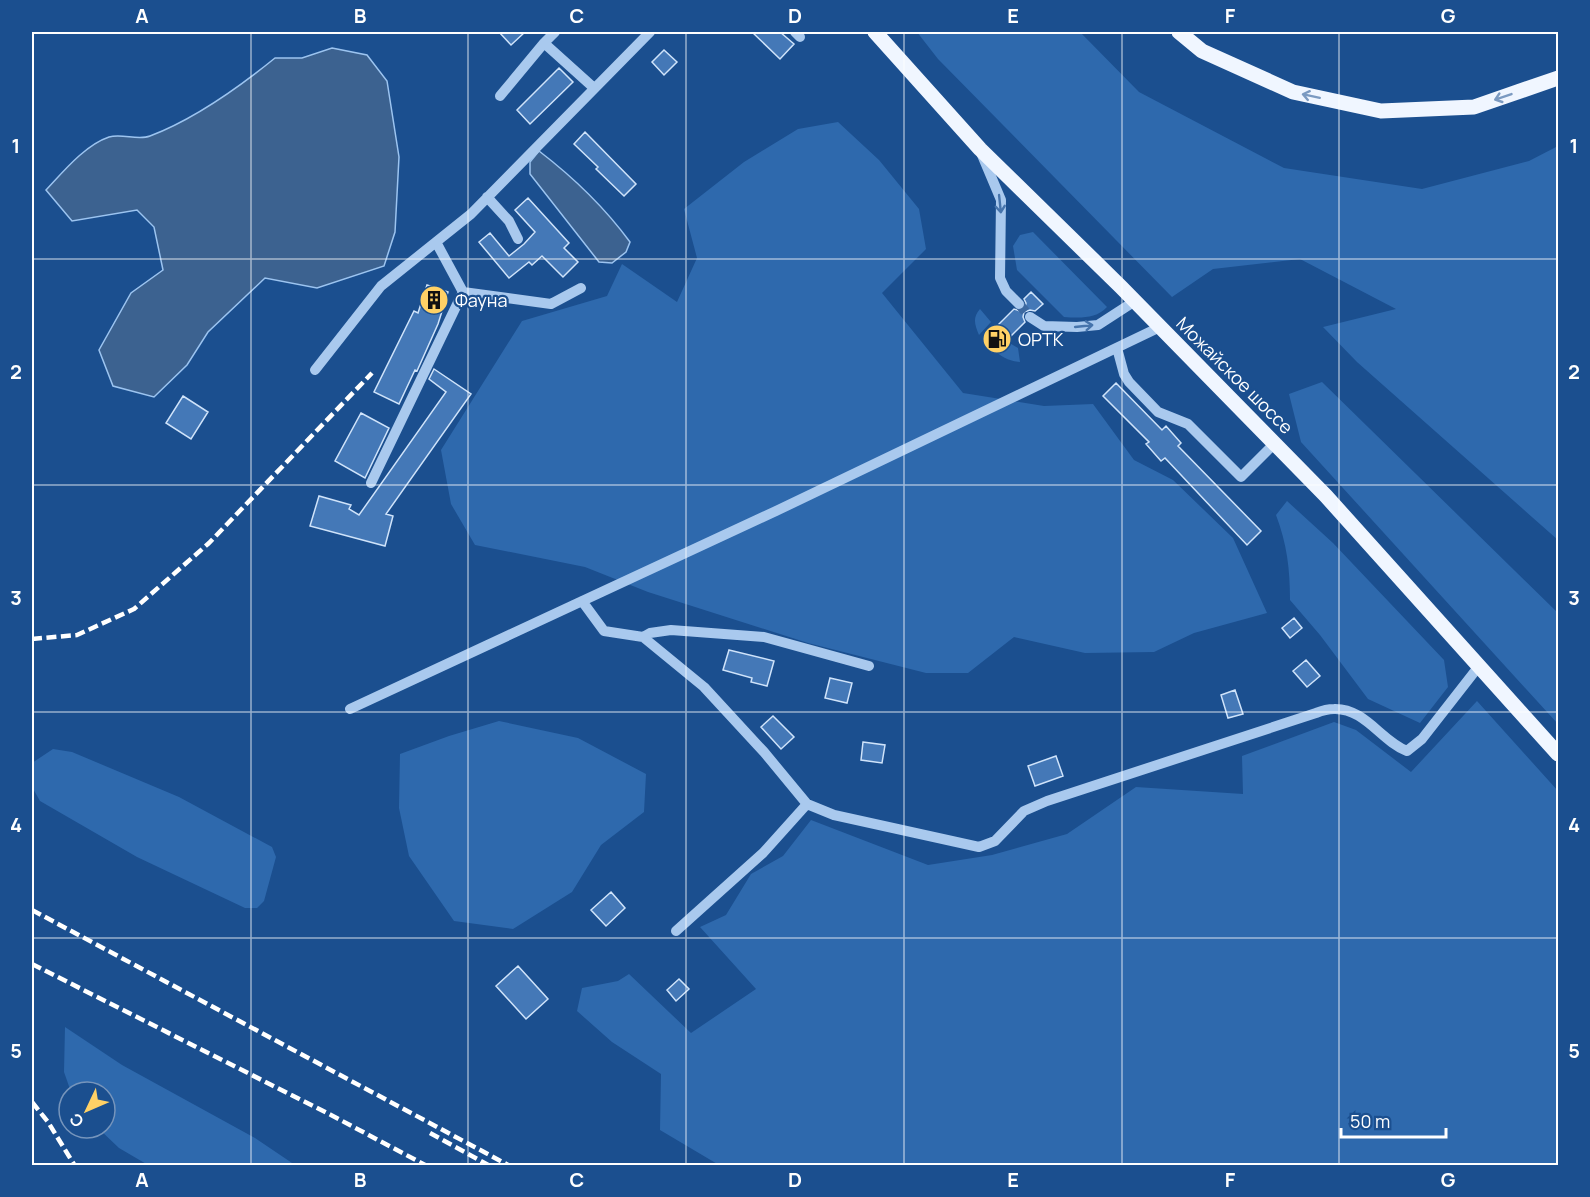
<svg xmlns="http://www.w3.org/2000/svg" width="1590" height="1197" viewBox="0 0 1590 1197" font-family="Manrope,sans-serif">
  <rect width="100%" height="100%" fill="#1b4f8f"/>
  <!-- green -->
  <path fill="#2e69ad" d="M917 32H1080L1139 92 1284 168 1422 189 1529 161 1558 146V540L1357 362 1323 327 1396 309 1300 259 1213 269 1172 297 938 59Z
    M838 122 879 160 919 209 926 249 882 293 963 393 1044 406 1093 404 1134 460 1173 480 1233 538 1267 613 1194 633 1154 652 1085 653 1014 637 968 673H926L808 643 648 592 585 567 475 545 451 504 441 450 522 321 607 296 622 264 677 302 697 258 684 209 744 162 798 129Z
    M1033 232 1107 307C1096 319 1080 318 1064 317L1017 270 1013 246 1020 235Z
    M980 309 991 322 979 335C975 325 972 318 980 309Z
    M1006 341 1018 348 1020 362C1009 361 1001 357 993 349Z
    M1322 382 1558 613V724L1301 442 1289 394Z
    M1287 501 1333 543 1444 660 1448 687 1420 723 1368 699 1320 635 1290 600C1290 569 1287 544 1276 515Z
    M1477 701 1558 791V1165H719L660 1130 661 1074 612 1042 577 1011 582 988 618 981 629 974 691 1033 756 989 700 927 726 915 751 874 783 856 811 820 928 865 992 855 1067 834 1136 787 1243 794 1242 756 1334 722 1356 730 1411 772Z
    M499 721 578 738 646 774 644 812 601 845 572 892 513 929 454 921 409 856 399 808 400 754 449 736Z
    M53 749 72 752 179 797 272 847 276 857 264 901 257 908H245L137 857 40 801 32 787V763Z
    M65 1027 122 1065 255 1138 295 1165H148L119 1148 98 1128H105V1092H71L64 1072Z"/>
  <!-- water -->
  <path fill="#3c6290" stroke="#9cc4f0" stroke-width="1.5" d="M332 48 367 55 387 81 399 157 395 232 384 266 317 288 265 278 208 332 187 365 154 397 113 386 99 350 131 293 163 270 154 227 137 210 72 221 46 190C63 172 85 145 109 137 122 133 138 141 150 136 195 119 238 88 275 58H302Z
    M539 151C573 177 605 208 630 242L626 252 612 263 599 262 530 174V162Z"/>
  <!-- building -->
  <path fill="#4478b7" stroke="#cfe3fa" stroke-width="1.5" d="M499 32H525L511 45Z
    M752 32H780L794 44 780 59Z
    M664 50 677 62 664 75 652 62Z
    M559 68 573 82 530 124 517 110Z
    M585 132 636 184 624 196 596 169 598 167 574 144Z
    M528 198 569 243 564 248 578 262 563 277 542 256 532 265 529 262 509 278 479 242 490 233 509 256 524 244 535 232 515 210Z
    M427 285 448 292 438 324 417 371 415 370 399 404 374 392 414 311 418 313Z
    M1031 292 1043 304 1035 311 1030 310 1024 312 1023 317 1025 322 998 349 986 337 1014 309 1020 311 1025 309 1026 303 1024 299Z
    M434 369 471 394 386 514 393 516 385 546 310 526 319 496 351 505 349 509 359 515 446 392 429 379Z
    M1116 383 1162 430 1166 426 1181 443 1178 446 1261 531 1247 545 1165 458 1161 461 1146 444 1149 442 1103 396Z
    M183 396 208 412 191 439 166 423Z
    M361 413 389 428 365 478 335 461Z
    M1294 618 1302 628 1290 638 1282 628Z
    M729 650 774 661 767 686 751 682 752 678 723 670Z
    M1306 660 1320 676 1307 687 1293 671Z
    M830 678 852 683 847 703 825 698Z
    M1235 690 1243 714 1228 718 1221 695Z
    M773 716 794 737 781 749 761 727Z
    M863 742 885 745 882 763 861 760Z
    M1056 756 1063 776 1035 786 1028 766Z
    M611 892 625 908 606 926 591 910Z
    M518 966 548 999 526 1019 496 986Z
    M679 979 689 989 676 1001 667 990Z"/>
  <g fill="none" stroke-linecap="round" stroke-linejoin="round">
    <!-- minor-tunnel -->
    <path stroke="#3d69a0" stroke-width="10" stroke-dasharray="10 5" stroke-linecap="butt" d="M1019 304 1030 317"/>
    <!-- minor -->
    <path stroke="#a9c9ee" stroke-width="10" d="M795 32 800 37
      M544 43 555 32
      M500 96 544 43 594 88
      M982 155 1001 200 1000 278 1006 291 1019 304
      M487 197 509 221 518 239
      M463 292 551 304 581 288
      M1030 317 1044 326 1077 327 1098 325 1135 301
      M1117 348 1124 374 1129 382 1158 412 1188 424 1241 477 1275 443
      M315 370 381 286 471 214 650 32
      M371 483 463 292 436 242
      M582 601 604 631 643 637 704 687 764 752 807 804 834 815 979 847 995 841 1024 811 1047 801 1316 713C1321 711 1328 709 1334 709 1365 708 1381 741 1407 751L1422 739 1479 666
      M643 637 650 633 671 630 764 637 869 666
      M350 709 776 511 1160 327
      M676 931 763 853 807 804"/>
    <!-- major -->
    <path stroke="#f0f6ff" stroke-width="15" d="M875 32 980 149 1121 287 1326 496 1558 754
      M1179 32 1202 51 1293 92 1381 111 1474 107 1558 78"/>
    <!-- rail -->
    <path stroke="#fff" stroke-width="4.5" stroke-dasharray="10 4.5" stroke-linecap="butt" d="M32 639 77 635 134 609 209 543 372 373
      M32 910 510 1166
      M32 964 331 1115 427 1166
      M32 1102 48 1122 75 1166
      M430 1133 490 1166"/>
  </g>
  <!-- one-way arrows -->
  <defs><path id="oneway-shaft" d="M-6 0H5M1.5-3L5.5 0L1.5 3" fill="none" stroke-width="1.6" stroke-linecap="round" stroke-linejoin="round" transform="scale(1.5)"/></defs>
  <g stroke="#7b9ac1">
    <use href="#oneway-shaft" transform="translate(1311 96) rotate(-168)"/>
    <use href="#oneway-shaft" transform="translate(1503 97) rotate(161)"/>
  </g>
  <g stroke="#4674ac">
    <use href="#oneway-shaft" transform="translate(1000 204) rotate(84)"/>
    <use href="#oneway-shaft" transform="translate(1084 326) rotate(-6)"/>
  </g>
  <!-- grid -->
  <path fill="none" stroke="#fff" stroke-width="1.5" stroke-opacity="0.55" d="M251 32V1166M468 32V1166M686 32V1166M904 32V1166M1122 32V1166M1339 32V1166M32 259H1558M32 485H1558M32 712H1558M32 938H1558"/>
  <!-- icons -->
  <defs>
    <g id="building-disc" transform="scale(1.5)"><circle r="9.5" fill="#ffd166" stroke="#1b4f8f"/><path d="M-4-6H4V6H1V3H-1V6H-4ZM-2.5-4.3h1.7v1.8h-1.7ZM.8-4.3h1.7v1.8H.8ZM-2.5-1h1.7V.8h-1.7ZM.8-1h1.7V.8H.8Z" fill="#111"/></g>
    <g id="fuel-disc" transform="scale(1.5)"><circle r="9.5" fill="#ffd166" stroke="#1b4f8f"/><path d="M-5.5-6h7V0h2V4h1.3V-2.5L3-4.5l.8-.8L6-3V5H2.5V1h-1V6h-7ZM-4.2-4.7v3.2H.2V-4.7Z" fill="#111"/></g>
  </defs>
  <g fill-rule="evenodd">
    <use href="#building-disc" x="434" y="300"/>
    <use href="#fuel-disc" x="997" y="339"/>
  </g>
  <g text-anchor="middle" dominant-baseline="central" stroke-width="4.5" stroke-linejoin="round" paint-order="stroke">
    <!-- poi labels -->
    <g font-size="18" fill="#fff" stroke="#1b4f8f" text-anchor="start">
      <text x="455" y="300">Фауна</text>
      <text x="1018" y="339">ОРТК</text>
    </g>
    <!-- street labels -->
    <g font-size="18" fill="#fff" stroke="#1b4f8f">
      <text transform="translate(1235 375) rotate(45)">Можайское шоссе</text>
    </g>
  </g>
  <!-- border -->
  <rect width="1590" height="1197" fill="none" stroke="#1b4f8f" stroke-width="66"/>
  <!-- north arrow -->
  <g transform="translate(87 1110) rotate(226)"><circle r="28" fill="#1b4f8f" stroke="#7695bc" stroke-width="1.5"/>
  <path d="M0-4.5L10 22L0 15L-10 22Z" fill="#ffd166"/>
  <text y="-9" font-size="16" font-weight="bold" text-anchor="middle" fill="#ffffff">С</text>
  </g>
  <!-- scale -->
  <path d="M1341 1128v9h105v-9" fill="none" stroke="#ffffff" stroke-width="3"/>
  <text x="1350" y="1128" font-size="18" fill="#ffffff" stroke="#1b4f8f" stroke-width="4.5" paint-order="stroke">50 m</text>
  <rect x="33" y="33" width="1524" height="1131" fill="none" stroke="#fff" stroke-width="2"/>
  <g font-size="20" text-anchor="middle" font-weight="bold" fill="#fff">
    <text x="142" y="23">A</text>
    <text x="360" y="23">B</text>
    <text x="577" y="23">C</text>
    <text x="795" y="23">D</text>
    <text x="1013" y="23">E</text>
    <text x="1230" y="23">F</text>
    <text x="1448" y="23">G</text>
    <text x="16" y="153">1</text>
    <text x="1574" y="153">1</text>
    <text x="16" y="379">2</text>
    <text x="1574" y="379">2</text>
    <text x="16" y="605">3</text>
    <text x="1574" y="605">3</text>
    <text x="16" y="832">4</text>
    <text x="1574" y="832">4</text>
    <text x="16" y="1058">5</text>
    <text x="1574" y="1058">5</text>
    <text x="142" y="1187">A</text>
    <text x="360" y="1187">B</text>
    <text x="577" y="1187">C</text>
    <text x="795" y="1187">D</text>
    <text x="1013" y="1187">E</text>
    <text x="1230" y="1187">F</text>
    <text x="1448" y="1187">G</text>
  </g>
</svg>
